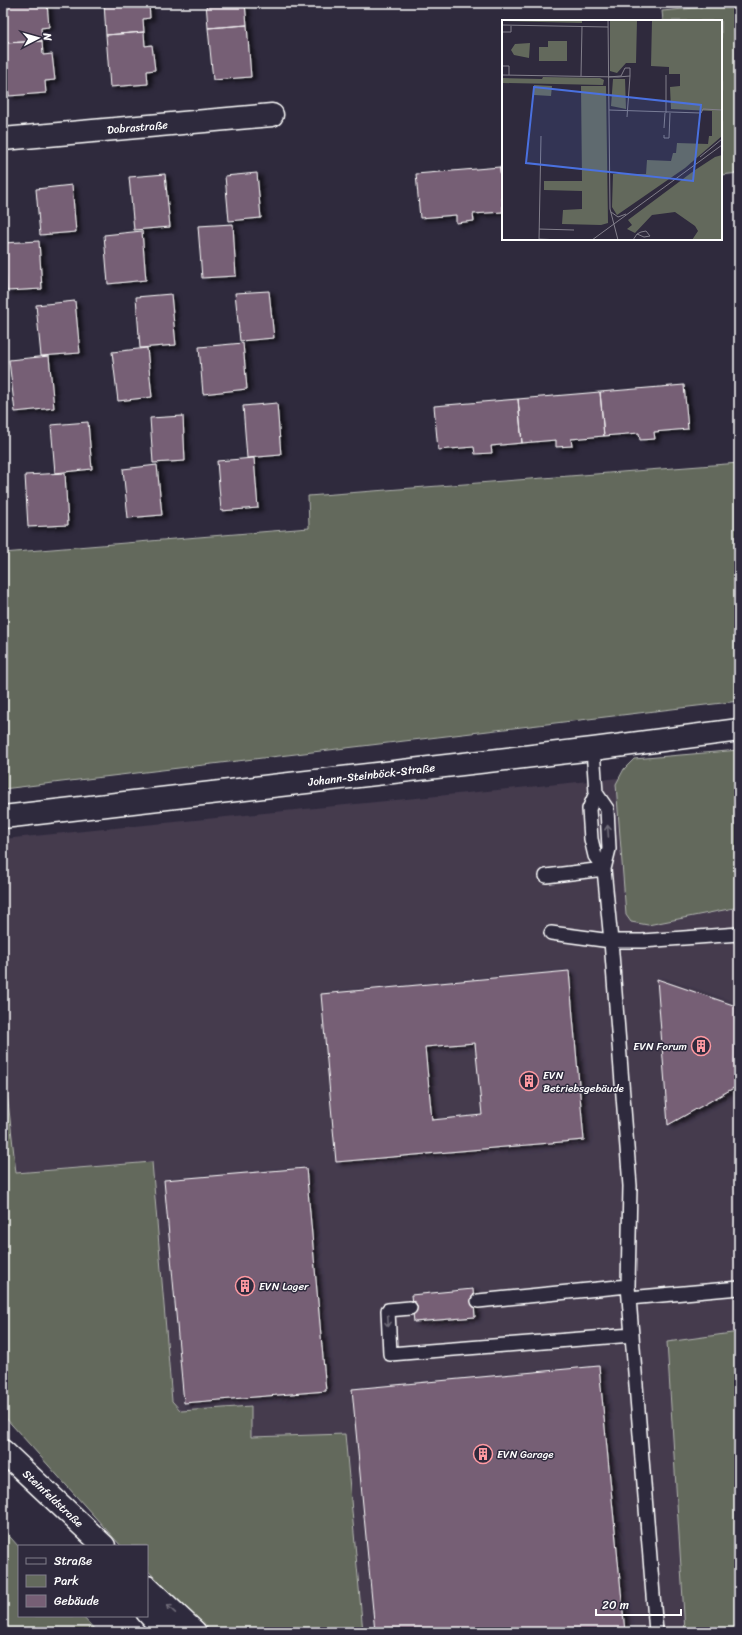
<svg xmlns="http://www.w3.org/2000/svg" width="742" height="1635" viewBox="0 0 742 1635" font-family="Sriracha,sans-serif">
  <defs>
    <filter id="shadow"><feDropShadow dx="4.5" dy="2.5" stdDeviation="2" flood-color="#0009"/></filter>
  </defs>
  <rect width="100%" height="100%" fill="#2f2a3d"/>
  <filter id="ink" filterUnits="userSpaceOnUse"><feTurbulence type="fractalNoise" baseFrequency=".025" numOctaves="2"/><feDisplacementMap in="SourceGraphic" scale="8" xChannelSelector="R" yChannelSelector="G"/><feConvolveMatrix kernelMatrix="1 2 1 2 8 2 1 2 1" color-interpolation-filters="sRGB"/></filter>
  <g filter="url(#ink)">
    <!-- built -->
    <path fill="#443a4e" d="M739 766V1632H212L147 1570V1546H121L3 1415V839Z"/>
    <!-- green -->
    <path fill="#63695c" stroke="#b1b4ae" d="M739 4V173L721 175V21H663L662 11Z
      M739 463V701L3 789V553L309 528 308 496Z
      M739 750V907L648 925 631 922 626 915 616 784 624 769 634 759Z
      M3 1056 16 1173 152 1162 172 1401 181 1411 251 1406V1437L345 1434 363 1632H212L147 1570V1546H121L3 1415Z
      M739 1332V1632H685L667 1342Z
      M3 1529 19 1547V1616H82L97 1632H3Z"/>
    <!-- building -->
    <path fill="#765f75" stroke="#fff" fill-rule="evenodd" filter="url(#shadow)" d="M3 3H47L49 27 41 28 42 41 5 43Z
      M104 3H149L150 18 143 19 144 32 106 35Z
      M206 3H245L247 25 208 28Z
      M247 25 251 77 213 80 208 28Z
      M144 32 145 46 152 45 155 70 147 71 148 84 110 87 106 35Z
      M42 41 43 55 52 54 55 80 45 81 46 93 9 96 5 43Z
      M500 167H503V205Z
      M500 167 503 212 473 214 474 221 456 223V215L420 218 416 174Z
      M257 173 261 218 229 221 225 176Z
      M165 174 170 227 134 230 129 177Z
      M72 185 76 232 40 235 36 189Z
      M233 224 236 276 202 278 198 226Z
      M142 231 146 280 108 284 104 235Z
      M39 241 42 289 7 291 3 243Z
      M269 291 274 338 240 341 235 293Z
      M171 294 176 345 140 348 136 297Z
      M75 301 80 353 41 356 36 305Z
      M243 343 247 389 203 394 199 347Z
      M147 348 152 397 118 401 112 352Z
      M49 356 54 408 15 412 9 360Z
      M684 385 688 429 654 432 655 439 640 440 639 433 604 436 600 392Z
      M600 392 604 436 571 439 572 446 556 447V440L522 443 518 399Z
      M518 399 522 443 491 446 492 453 475 454 474 447 438 450 434 406Z
      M277 403 281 455 247 458 243 406Z
      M183 416 185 461 153 463 150 418Z
      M88 422 92 469 55 473 51 425Z
      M254 458 258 508 221 511 217 461Z
      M157 465 162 515 128 518 123 469Z
      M65 473 68 525 28 527 25 475Z
      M569 971 584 1140 336 1162 321 994ZM475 1043 482 1115 432 1120 425 1047Z
      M657 979 739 1007V1085L668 1125Z
      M306 1168 326 1391 184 1403 164 1180Z
      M473 1289 475 1317 414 1322 411 1295Z
      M599 1366 625 1632H375L352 1389Z"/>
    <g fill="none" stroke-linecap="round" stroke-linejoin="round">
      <!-- lane casing -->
      <g stroke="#fff" stroke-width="16">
        <path id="lane" d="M593 749 596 793 589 809 591 839 595 856 604 869
          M596 793 607 809 609 849 604 869 611 941 630 1186 628 1286 656 1632
          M546 876 604 869
          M551 933 611 941H642L739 934
          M629 1298 739 1288
          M478 1301 628 1286
          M410 1308 388 1310 390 1354 632 1335"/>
      </g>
      <!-- street casing -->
      <g stroke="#fff" stroke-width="25">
        <g id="street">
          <path id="s1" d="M3 139 272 115"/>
        </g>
      </g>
      <!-- secondary casing -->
      <g stroke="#fff" stroke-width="25">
        <g id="secondary">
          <path id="s2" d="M3 817 593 749 739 730"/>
          <path id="s3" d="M3 1451 104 1546"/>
          <path d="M147 1587 195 1632"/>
          <path d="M147 1612 165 1632"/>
        </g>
      </g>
      <!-- lane -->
      <use href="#lane" stroke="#2f2a3d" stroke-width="13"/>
      <!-- street -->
      <use href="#street" stroke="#2f2a3d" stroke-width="22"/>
      <!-- secondary -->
      <use href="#secondary" stroke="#2f2a3d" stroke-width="22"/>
    </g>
    <!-- one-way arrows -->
    <defs><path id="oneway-shaft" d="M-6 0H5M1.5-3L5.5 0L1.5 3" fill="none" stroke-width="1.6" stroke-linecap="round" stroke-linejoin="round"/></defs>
    <g stroke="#6d6a77">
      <use href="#oneway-shaft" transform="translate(608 831) rotate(-94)"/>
      <use href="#oneway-shaft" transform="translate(388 1321) rotate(87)"/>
      <use href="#oneway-shaft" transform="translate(171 1609) rotate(-137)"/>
    </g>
  </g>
  <!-- icons -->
  <defs>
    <g id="building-ring" transform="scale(1)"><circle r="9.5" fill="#2f2a3d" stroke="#ff9aa2" stroke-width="1.5"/><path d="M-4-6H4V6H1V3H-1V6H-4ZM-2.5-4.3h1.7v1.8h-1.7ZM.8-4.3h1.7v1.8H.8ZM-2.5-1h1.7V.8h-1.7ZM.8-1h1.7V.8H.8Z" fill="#ff9aa2"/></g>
  </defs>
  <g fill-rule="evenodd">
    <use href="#building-ring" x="701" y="1046"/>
    <use href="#building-ring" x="529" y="1081"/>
    <use href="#building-ring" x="245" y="1286"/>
    <use href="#building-ring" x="483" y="1454"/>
  </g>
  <g text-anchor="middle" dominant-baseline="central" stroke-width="3" stroke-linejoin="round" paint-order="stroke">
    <!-- street labels -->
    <g font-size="11" fill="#fff" stroke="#2f2a3d">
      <text stroke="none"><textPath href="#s1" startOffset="135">Dobrastraße</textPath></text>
      <text stroke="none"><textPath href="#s2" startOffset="371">Johann-Steinböck-Straße</textPath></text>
      <text stroke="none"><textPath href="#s3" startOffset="69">Steinfeldstraße</textPath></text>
    </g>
    <!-- poi labels -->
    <g font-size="11" fill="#fff" stroke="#2f2a3d" text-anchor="start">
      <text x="687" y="1046" text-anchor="end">EVN Forum</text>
      <text x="543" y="1075">EVN<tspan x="543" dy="13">Betriebsgebäude</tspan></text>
      <text x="259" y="1286">EVN Lager</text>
      <text x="497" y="1454">EVN Garage</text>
    </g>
  </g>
  <!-- overview -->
  <g transform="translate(502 20)">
    <rect width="220" height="220" fill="#2f2a3d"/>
    <path d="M0 0H80V3L0 1ZM108 0H135L134 43H124L115 53 108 51ZM150 0H220V116L183 148 115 195 110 187 111 154H144L145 140 169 141 171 133H174L175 123 206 124 207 116H210V91L169 89 168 67 178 66V54H167V47L149 46ZM46 21H65V41H37V27H46ZM28 23 27 38 12 35 9 30 13 24ZM41 57 98 58 102 60 101 65 0 63V58L40 59ZM111 59H123L124 89 109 86ZM32 65 50 66 49 76 32 75ZM79 66H104L106 203 99 205 60 204 61 190 80 189V171L42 170V161H80ZM220 135V220H190L196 211 193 206 173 192 150 195 133 213 125 209 130 205 126 200 193 150 213 137Z" fill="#63695c"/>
    <path fill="none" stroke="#827f8b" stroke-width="1" d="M106 0 108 189 116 220M0 5 106 7M0 12H9V6M0 46H7V55M0 55 116 57 128 56V48H123L119 56M79 56 80 7M106 57 119 56M107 90 199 93 201 89 220 90M164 93V55M125 97 128 56M162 108 163 93M162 115V118H167L168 93M198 137 220 119M109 192 116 197 124 194M37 209 72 210M37 219 59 220M37 220 39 116M90 220 220 125M131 220 135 214 139 212 144 211 148 216 142 217 135 214"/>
    <path fill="#4a71e0" fill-opacity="0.15" stroke="#4a71e0" stroke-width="2" d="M32 67 199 85 191 161 24 143Z"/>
    <rect width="220" height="220" fill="none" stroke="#fff" stroke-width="2"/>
  </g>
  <!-- margin -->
  <rect width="742" height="1635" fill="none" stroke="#2f2a3d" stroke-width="16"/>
  <rect x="8" y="8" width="726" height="1619" fill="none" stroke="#fff" stroke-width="1.5" filter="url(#ink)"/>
  <!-- legend -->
  <rect x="18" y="1545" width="130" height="72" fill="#2f2a3d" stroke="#827f8b"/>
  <rect x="26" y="1558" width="20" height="6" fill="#2f2a3d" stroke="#827f8b"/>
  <text x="54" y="1565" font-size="12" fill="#ffffff">Straße</text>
  <rect x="26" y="1575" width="20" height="12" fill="#63695c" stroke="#827f8b"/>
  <text x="54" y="1585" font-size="12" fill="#ffffff">Park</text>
  <rect x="26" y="1595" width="20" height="12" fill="#765f75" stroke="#827f8b"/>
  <text x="54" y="1605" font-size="12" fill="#ffffff">Gebäude</text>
  <!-- north arrow -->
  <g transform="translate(38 38) rotate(84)" stroke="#2f2a3d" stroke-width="3" paint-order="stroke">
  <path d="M0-3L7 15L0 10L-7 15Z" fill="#ffffff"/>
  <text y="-6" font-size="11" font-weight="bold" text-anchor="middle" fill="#ffffff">N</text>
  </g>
  <!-- scale -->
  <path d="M596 1609v6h85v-6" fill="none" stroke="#ffffff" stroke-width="2"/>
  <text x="602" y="1609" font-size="12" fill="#ffffff" stroke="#2f2a3d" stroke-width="3" paint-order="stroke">20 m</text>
</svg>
